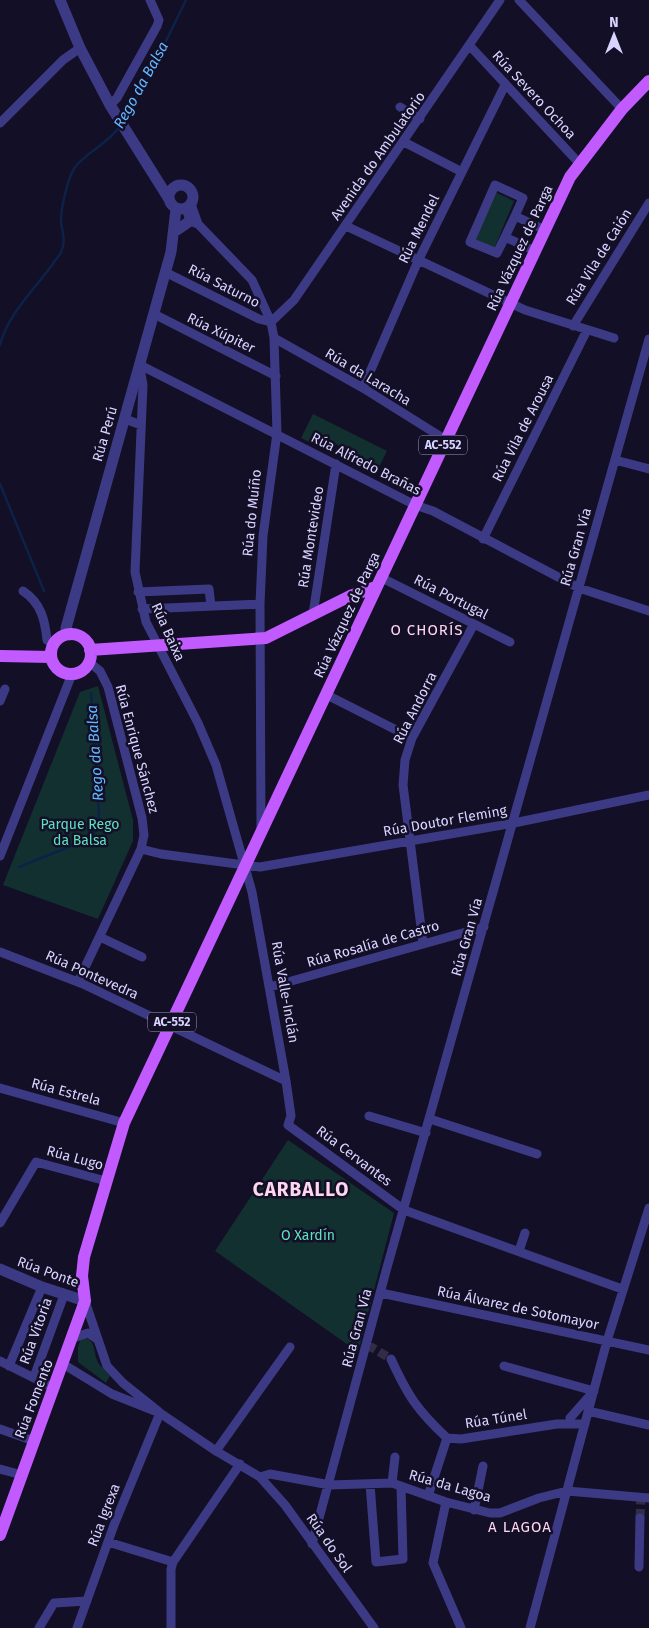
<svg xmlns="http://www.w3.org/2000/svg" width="649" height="1628" viewBox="0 0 649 1628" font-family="'Fira Sans',sans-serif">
  <rect width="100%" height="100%" fill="#130f26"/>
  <!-- green -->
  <path fill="#12302f" d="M495 192 514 201 494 249 475 241Z
    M313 414 387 451 375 475 349 462 353 453 336 444 331 453 301 438Z
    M98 686 133 820V841L98 919 3 885 80 692Z
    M288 1140 394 1213 358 1352 215 1251Z
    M81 1337C98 1339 92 1353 99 1364 102 1368 107 1372 110 1376L106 1383 78 1362V1347Z"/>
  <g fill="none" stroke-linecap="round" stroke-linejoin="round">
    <!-- stream -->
    <path stroke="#0c2248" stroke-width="2.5" d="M124 119 150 74 186 0
      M0 345C8 314 34 290 52 265 54 261 59 257 61 252 66 242 63 233 61 223 60 211 68 177 75 167 88 151 110 142 120 126
      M0 484 44 591
      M19 867 86 840 96 831 99 814 91 693"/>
    <!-- minor-tunnel -->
    <path stroke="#312d47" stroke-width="9" stroke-dasharray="9 4.5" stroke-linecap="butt" d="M367 1346 373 1348 391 1359
      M640 1518 641 1497"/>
    <!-- minor -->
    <path stroke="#3d3a85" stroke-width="9" d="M519 0 622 109
      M470 46 579 163
      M110 105 117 98 157 26 159 20 150 0
      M400 107 420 119
      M0 123 63 60 80 48
      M404 142 462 172
      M191 204 198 224
      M186 208 190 221 198 224 252 280 271 322 274 338 277 433 263 536 260 604 261 829
      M346 226 525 310 614 338
      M505 237 515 216
      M535 251 505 237 497 253 470 242 495 185 523 198 515 216 545 230
      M165 272 259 319 271 322
      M154 314 276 376
      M271 322 294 300 500 0
      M573 326 649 203
      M274 338 363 388 446 440
      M140 365 415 505 433 511 579 588 649 611
      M140 368 143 385 135 572 146 622 198 723 216 765 252 892 286 1081 291 1116 288 1125 404 1210 622 1289
      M363 388 418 261 505 85
      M125 419 141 425
      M615 460 649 469
      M483 539 587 330
      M380 577 510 642
      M23 591C41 603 45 620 47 640L54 644
      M138 592 209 589 211 606
      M142 609 260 604
      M313 614 336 464
      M327 695 412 738
      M0 701 5 689
      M141 849 161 854 260 867 514 823 649 795
      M0 856 72 674
      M100 937 142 957
      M423 943 403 785 405 760 412 738 474 624
      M0 952 83 984 286 1081
      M78 982 141 849 144 835 142 818 108 687 100 671 89 662
      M270 987 484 927
      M0 1088 124 1123
      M369 1116 426 1133
      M430 1119 537 1154
      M0 1223 36 1162 106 1181
      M519 1251 525 1233
      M381 1293 649 1350
      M85 1301 107 1366 123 1383 158 1411
      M73 1338 88 1333 97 1339
      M391 1359C408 1396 417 1410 447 1438L461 1439 557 1424H585
      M0 1361 54 1388
      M63 1364 112 1394 160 1413 216 1451 260 1477 285 1505 374 1628
      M9 1366 42 1287
      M504 1366 594 1391 570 1418
      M34 1377 64 1295
      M588 1411 649 1425
      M0 1429 34 1441
      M216 1451 290 1347
      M0 1469 22 1475
      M260 1477 270 1474 330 1485 392 1483 446 1502 490 1513H500L539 1498 567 1491 649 1498
      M392 1483 395 1457
      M370 1484 376 1562 403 1559 401 1486
      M428 1496 447 1438
      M446 1502 433 1563 461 1628
      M474 1510 483 1466
      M108 1542 173 1562
      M312 1544 386 1271 649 339
      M639 1567 640 1518
      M39 1628 54 1603 87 1601
      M77 1628 114 1525 160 1413
      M171 1628V1569L173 1562 240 1464
      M530 1628 607 1341 649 1208"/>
    <!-- tertiary -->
    <path stroke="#3d3a85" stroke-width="11" d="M60 0 80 48 110 105 169 199
      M169 197a12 12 0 1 1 24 0a12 12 0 1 1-24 0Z
      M177 230 190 221
      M70 635 66 628 171 252 176 209
      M0 1269 42 1287 85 1301"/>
    <!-- primary -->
    <path stroke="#c25bff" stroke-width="12" d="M51 654a20 20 0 1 1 40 0a20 20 0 1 1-40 0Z
      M90 650 266 638 350 596 376 587
      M0 656 51 657
      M0 1535 85 1301 82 1276 84 1257 124 1123 570 177 622 109 649 81"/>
  </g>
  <g text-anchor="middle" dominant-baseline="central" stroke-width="5" stroke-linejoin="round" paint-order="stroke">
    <!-- shield labels -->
    <g fill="#130f26" stroke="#9e99be" stroke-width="1">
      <rect x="419" y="435.5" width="48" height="19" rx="4"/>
      <rect x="148" y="1012.5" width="48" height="19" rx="4"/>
    </g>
    <g font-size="12" font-weight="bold" fill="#d9d4ff">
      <text x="443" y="445">AC-552</text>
      <text x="172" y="1022">AC-552</text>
    </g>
    <!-- street labels -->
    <g font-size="14" fill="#d9d4ff" stroke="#130f26">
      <text transform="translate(534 95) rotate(47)">Rúa Severo Ochoa</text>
      <text transform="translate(378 156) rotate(-55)">Avenida do Ambulatorio</text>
      <text transform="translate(419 229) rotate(-64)">Rúa Mendel</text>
      <text transform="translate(520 248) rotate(-65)">Rúa Vázquez de Parga</text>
      <text transform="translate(599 257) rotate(-58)">Rúa Vila de Caión</text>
      <text transform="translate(224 286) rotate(27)">Rúa Saturno</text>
      <text transform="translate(221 333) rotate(26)">Rúa Xúpiter</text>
      <text transform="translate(368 377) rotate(31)">Rúa da Laracha</text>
      <text transform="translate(523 428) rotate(-63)">Rúa Vila de Arousa</text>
      <text transform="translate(105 434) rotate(-74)">Rúa Perú</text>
      <text transform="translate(366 464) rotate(27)">Rúa Alfredo Brañas</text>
      <text transform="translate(252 513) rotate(-84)">Rúa do Muíño</text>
      <text transform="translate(311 537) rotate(-81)">Rúa Montevideo</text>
      <text transform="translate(576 547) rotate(-74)">Rúa Gran Vía</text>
      <text transform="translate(451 597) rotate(27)">Rúa Portugal</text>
      <text transform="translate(347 615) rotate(-65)">Rúa Vázquez de Parga</text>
      <text transform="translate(168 632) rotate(66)">Rúa Baixa</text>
      <text transform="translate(415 708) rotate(-63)">Rúa Andorra</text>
      <text transform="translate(137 749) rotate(75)">Rúa Enrique Sánchez</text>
      <text transform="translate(445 821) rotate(-10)">Rúa Doutor Fleming</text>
      <text transform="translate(467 937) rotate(-74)">Rúa Gran Vía</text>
      <text transform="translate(373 944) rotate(-16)">Rúa Rosalía de Castro</text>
      <text transform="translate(92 975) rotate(24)">Rúa Pontevedra</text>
      <text transform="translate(285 992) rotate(80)">Rúa Valle-Inclán</text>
      <text transform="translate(66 1092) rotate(15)">Rúa Estrela</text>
      <text transform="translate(354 1156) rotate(37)">Rúa Cervantes</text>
      <text transform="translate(75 1158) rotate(15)">Rúa Lugo</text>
      <text transform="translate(48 1272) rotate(20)">Rúa Ponte</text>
      <text transform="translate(518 1308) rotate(12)">Rúa Álvarez de Sotomayor</text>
      <text transform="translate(357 1328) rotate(-75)">Rúa Gran Vía</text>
      <text transform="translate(36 1331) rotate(-70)">Rúa Vitoria</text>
      <text transform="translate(34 1399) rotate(-69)">Rúa Fomento</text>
      <text transform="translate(496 1419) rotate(-9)">Rúa Túnel</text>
      <text transform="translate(450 1486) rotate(16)">Rúa da Lagoa</text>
      <text transform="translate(104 1515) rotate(-69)">Rúa Igrexa</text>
      <text transform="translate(329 1543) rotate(55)">Rúa do Sol</text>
    </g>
    <!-- park labels -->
    <g font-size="14" fill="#5fe0c0" stroke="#130f26">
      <text x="80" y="824">Parque Rego<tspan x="80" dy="16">da Balsa</tspan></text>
      <text x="308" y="1235">O Xardín</text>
    </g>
    <!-- water labels -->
    <g font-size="15" font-style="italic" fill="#62b6ff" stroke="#130f26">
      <text transform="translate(141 85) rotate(-61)">Rego da Balsa</text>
      <text transform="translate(95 753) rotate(-94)">Rego da Balsa</text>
    </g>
    <!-- neighbourhood labels -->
    <g font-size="15" letter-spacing="1" fill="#ffd6f0" stroke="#130f26">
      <text x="427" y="630">O CHORÍS</text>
      <text x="520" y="1527">A LAGOA</text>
    </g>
    <!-- district labels -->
    <g font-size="19" font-weight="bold" letter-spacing="1" fill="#ffd6f0" stroke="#130f26">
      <text x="301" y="1189">CARBALLO</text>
    </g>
  </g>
  <!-- north arrow -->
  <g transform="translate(614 35)" stroke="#130f26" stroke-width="4" paint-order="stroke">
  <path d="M0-4L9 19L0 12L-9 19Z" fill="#d9d4ff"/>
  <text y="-8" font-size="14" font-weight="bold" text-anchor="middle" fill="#d9d4ff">N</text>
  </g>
</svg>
